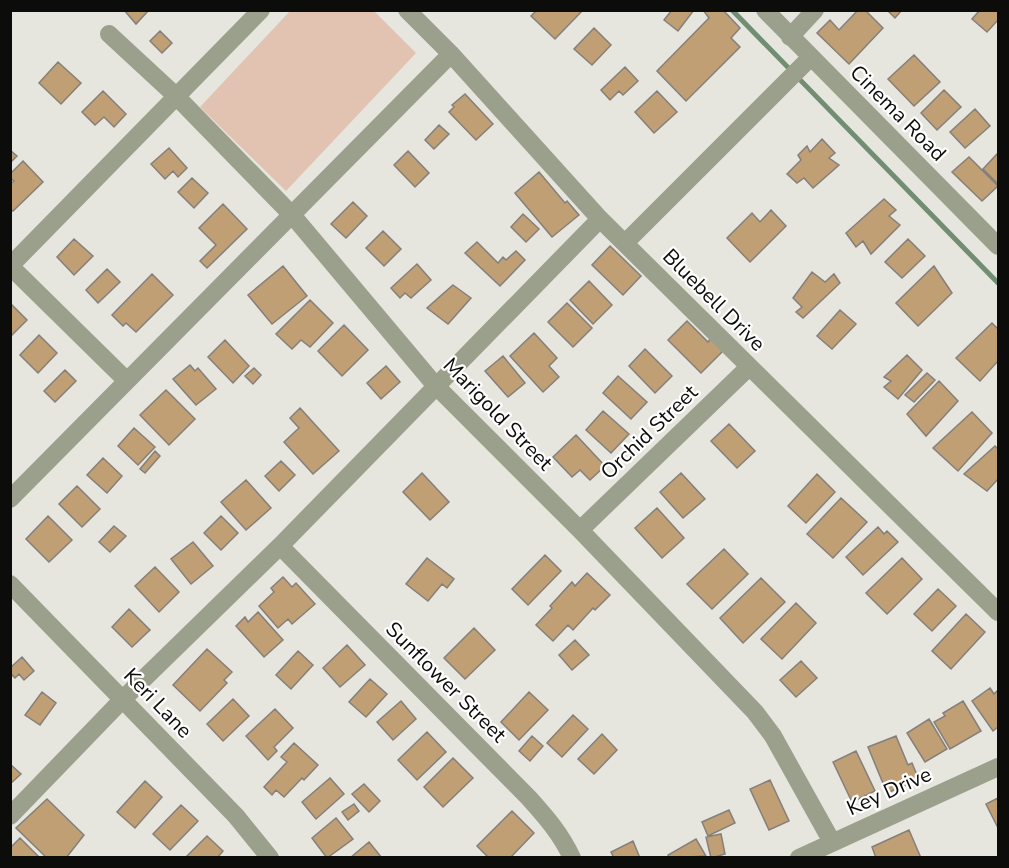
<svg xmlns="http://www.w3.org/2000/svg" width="1009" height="868" viewBox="0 0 1009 868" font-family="'Nunito Sans',sans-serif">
  <rect width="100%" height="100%" fill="#e6e5de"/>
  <!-- green -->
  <path fill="#e2c2b1" d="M290 11H374L416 53 286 191 200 107Z"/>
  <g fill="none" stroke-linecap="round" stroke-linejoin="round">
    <!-- stream -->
    <path stroke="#728e72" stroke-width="5" d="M732 10 998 283"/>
  </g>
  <!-- building -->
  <path fill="#c19f74" stroke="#847f7a" stroke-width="1.5" d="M124 10H149L136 24Z
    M537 10H583L555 39 531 16Z
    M672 10H694L678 31 664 20Z
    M723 10 740 28 731 38 740 47 686 101 657 71 709 18 703 10Z
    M858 10H865L883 28 849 64 817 33 830 20 839 30Z
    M887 10H902L895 18Z
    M980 10H998V20L987 32 972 19Z
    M594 28 611 45 592 65 574 49Z
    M160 31 172 43 162 53 150 41Z
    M914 55 940 82 914 106 888 79Z
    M58 62 81 83 61 104 39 83Z
    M625 67 638 81 623 95 619 91 610 100 601 90Z
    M944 90 961 107 937 130 921 113Z
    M103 91 126 114 114 127 104 117 95 125 82 112Z
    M657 91 677 112 654 133 635 112Z
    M465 94 493 124 476 140 449 112 454 107 452 105Z
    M975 109 990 126 965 148 950 132Z
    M439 125 449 134 434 149 425 140Z
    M822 139 835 153 829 158 839 165 813 188 804 178 797 183 787 174 801 160 798 155 807 146 810 152Z
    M169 148 187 168 178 177 173 171 165 179 151 164Z
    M10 150 17 156 10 163Z
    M408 151 429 173 415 187 394 165Z
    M998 153V181L997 183 983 169Z
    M969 157 998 186 982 201 952 172Z
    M23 161 43 182 13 211 10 209V184L14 181 10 178V174Z
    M539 172 565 203 567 201 579 215 552 237 515 193Z
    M192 178 208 193 194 208 178 192Z
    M884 199 896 210 889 216 900 225 871 254 863 241 856 247 846 233Z
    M353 202 367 216 346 238 331 224Z
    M223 204 247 229 207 268 200 261 216 245 199 228Z
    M771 210 786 226 750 262 727 238 752 213 760 222Z
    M523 214 539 229 526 242 511 227Z
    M383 231 401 249 384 266 366 248Z
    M74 239 93 256 74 275 57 257Z
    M908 239 925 256 902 278 885 262Z
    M477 242 498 263 503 257 506 260 516 251 525 260 500 286 465 253Z
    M610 246 641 276 623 295 592 265Z
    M417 264 431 280 411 298 405 293 400 298 391 288Z
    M283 266 307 296 272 324 248 295Z
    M934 266 952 293 918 326 896 303Z
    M107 269 120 282 98 303 86 290Z
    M812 272 825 282 834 274 840 283 803 318 796 312 802 307 793 298Z
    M152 274 173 295 136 332 126 323 123 326 112 315Z
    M589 281 612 305 593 324 570 300Z
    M453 285 471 298 448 324 427 308Z
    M310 300 333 323 310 347 301 340 292 349 276 334Z
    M567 303 592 328 573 347 548 322Z
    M11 304 27 320 10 337V305Z
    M840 310 856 324 832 349 817 336Z
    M687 321 708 342 711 338 723 351 701 373 668 340Z
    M992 323 998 329V361L980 381 956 358Z
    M344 325 368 350 342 376 318 351Z
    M534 333 557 358 549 366 559 377 543 392 510 356Z
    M39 335 57 353 38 373 20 355Z
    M225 340 249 366 233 383 208 357Z
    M645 349 672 376 655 393 629 366Z
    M907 355 922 370 898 399 884 387 891 381 884 377Z
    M503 356 525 383 508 397 485 371Z
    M190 365 195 371 198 368 216 389 196 405 173 379Z
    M386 366 400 382 381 399 367 383Z
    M254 368 261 375 253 384 245 376Z
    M65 370 76 381 55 402 44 391Z
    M927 373 935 380 914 402 905 395Z
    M618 376 647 402 631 419 603 393Z
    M939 381 958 401 926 436 907 414Z
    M166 390 195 419 169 445 140 415Z
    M300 408 339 451 313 474 284 442 299 428 290 418Z
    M603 411 629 434 611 453 586 430Z
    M972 412 992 433 958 471 933 448Z
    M729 424 755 451 737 468 711 441Z
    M134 428 155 447 138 465 118 446Z
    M576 435 605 466 590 480 580 470 572 477 553 457Z
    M995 446 998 449V479L987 491 964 474Z
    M155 451 160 456 145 473 140 469Z
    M103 458 122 476 107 493 87 475Z
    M281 461 295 475 279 491 265 476Z
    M422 473 449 502 430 520 403 492Z
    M681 473 705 499 683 518 660 492Z
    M817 474 835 492 806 523 788 506Z
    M246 480 271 508 246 530 221 502Z
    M77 486 100 509 82 527 59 504Z
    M841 498 867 522 833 558 807 534Z
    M657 508 684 538 662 558 635 528Z
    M48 516 72 540 49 562 26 539Z
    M221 516 238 533 221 550 204 533Z
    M114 526 126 536 110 552 99 542Z
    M878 527 884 534 887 531 898 542 863 575 846 557Z
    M193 542 213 566 191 584 171 559Z
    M724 549 748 574 712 609 687 584Z
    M545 555 561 571 528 605 512 589Z
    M427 558 454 579 447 588 442 584 428 601 406 584Z
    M902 558 922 579 887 614 866 593Z
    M155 567 179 592 159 612 135 586Z
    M587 573 610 595 595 610 593 608 573 630 568 625 553 641 536 625 552 608 550 606 572 582 575 586Z
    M283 577 292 587 296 583 315 604 292 624 288 619 278 628 259 606 274 592 271 588Z
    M761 578 785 602 743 643 720 618Z
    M938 589 956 606 932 631 914 614Z
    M796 603 816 623 782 659 761 639Z
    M129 609 150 630 132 647 112 627Z
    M258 612 283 640 264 657 236 626 245 617 248 622Z
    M966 614 985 632 951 669 932 651Z
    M474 628 495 650 465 679 444 658Z
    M575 640 589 655 572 670 559 655Z
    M347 645 365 665 340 687 323 668Z
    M207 649 232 672 224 680 227 683 200 711 173 685Z
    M298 651 313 665 291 689 276 675Z
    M22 657 34 671 24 680 19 674 15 678 10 673V668Z
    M801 661 817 678 796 697 780 680Z
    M370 679 387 694 366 717 349 702Z
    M990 688 994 694 998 690V727L993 731 972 701Z
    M42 692 56 703 40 725 25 715Z
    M529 692 548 710 519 740 501 722Z
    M233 699 249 716 223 741 207 724Z
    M401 701 416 719 393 740 377 722Z
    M963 701 981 731 950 749 934 722 945 716 943 713Z
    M275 709 293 728 274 747 277 751 268 760 246 736Z
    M573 715 588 729 562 757 547 743Z
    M929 719 947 749 925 762 907 733Z
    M427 732 446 752 417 780 398 760Z
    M602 734 617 750 594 774 578 759Z
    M532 736 543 746 530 761 519 751Z
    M896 736 908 765 912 763 919 780 887 793 868 747Z
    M294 743 318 765 304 780 302 778 284 797 276 790 272 795 264 787 287 762 281 757Z
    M856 751 875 791 852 802 833 762Z
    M453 758 473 778 443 807 424 787Z
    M10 764 21 774 10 784Z
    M330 778 344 794 316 819 302 802Z
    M770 780 789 821 769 830 750 789Z
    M145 781 162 797 135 828 117 812Z
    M364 784 380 801 369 812 352 794Z
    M998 798V828L986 804Z
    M47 799 84 835 66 858H47L16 828Z
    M354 804 359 811 348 820 342 812Z
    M181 805 198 821 170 850 153 834Z
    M729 810 735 823 708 836 702 822Z
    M512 811 534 833 510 858H489L477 846Z
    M336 818 353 839 327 858 312 838Z
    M909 830 921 858H876L872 847Z
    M721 834 725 854 711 858 706 837Z
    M207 836 223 851 217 858H185Z
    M20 838 40 858H10V848Z
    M696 839 706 856 669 858 668 855Z
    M633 841 640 858H614L611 852Z
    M369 842 382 858H350Z"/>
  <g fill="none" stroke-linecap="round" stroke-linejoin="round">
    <!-- minor -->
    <path stroke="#9aa08b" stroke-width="18" d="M407 10 451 54 600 219 998 612
      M765 10 998 246
      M109 34 176 96 293 216 435 385 580 530 755 712 773 736 832 842
      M790 37 815 10
      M625 243 811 57
      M126 380 10 266 261 10
      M10 499C156 350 305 203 451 54
      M580 530 749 367
      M280 546 529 798C546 817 561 834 572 858
      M10 584 236 816 270 858
      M10 816 123 699 280 546 600 219
      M799 858 998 767"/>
  </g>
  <g text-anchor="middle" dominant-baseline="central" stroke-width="4.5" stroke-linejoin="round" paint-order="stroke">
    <!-- street labels -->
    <g font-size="21" fill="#0c0c0a" stroke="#fff">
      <text transform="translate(898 113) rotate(45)">Cinema Road</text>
      <text transform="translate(714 300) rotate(45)">Bluebell Drive</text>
      <text transform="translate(498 414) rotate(46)">Marigold Street</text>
      <text transform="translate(649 432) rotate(-44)">Orchid Street</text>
      <text transform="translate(446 682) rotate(45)">Sunflower Street</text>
      <text transform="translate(158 703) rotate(46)">Keri Lane</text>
      <text transform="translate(889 791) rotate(-24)">Key Drive</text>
    </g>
  </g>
  <!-- border -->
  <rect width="1009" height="868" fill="none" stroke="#0c0c0a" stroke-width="24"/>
</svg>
